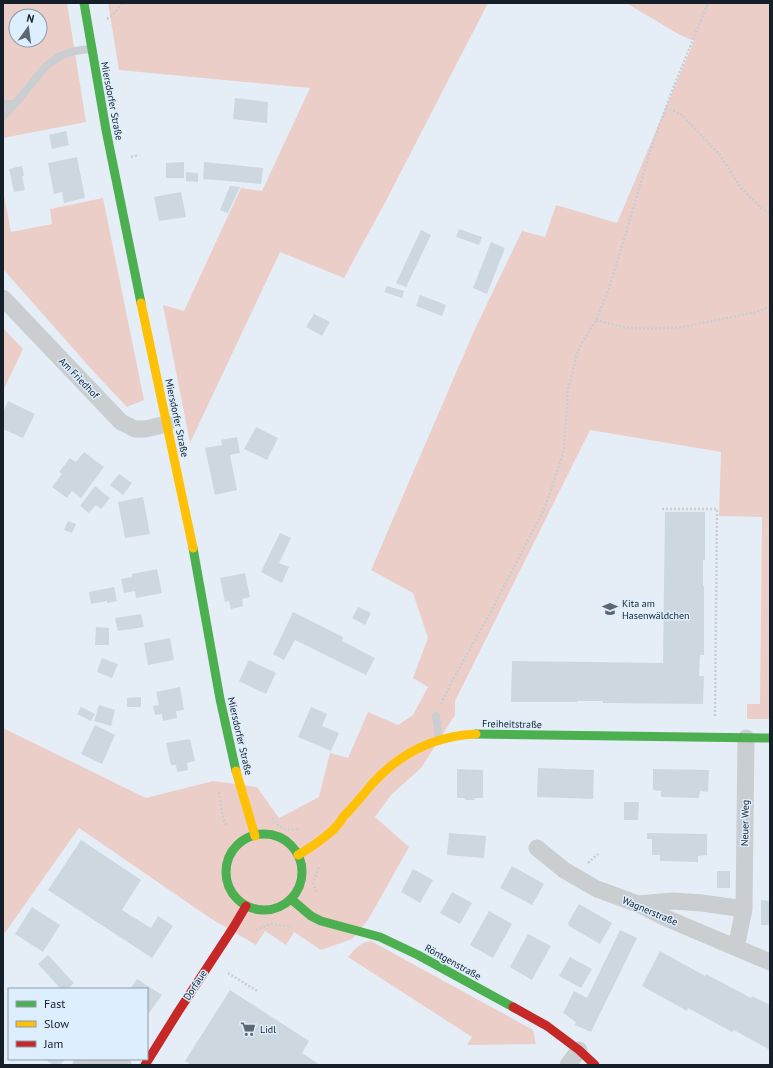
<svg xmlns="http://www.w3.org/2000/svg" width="773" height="1068" viewBox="0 0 773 1068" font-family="'PT Sans',sans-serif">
  <rect width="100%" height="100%" fill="#e5eef6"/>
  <!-- green -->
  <path fill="#eccec9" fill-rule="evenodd" d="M3 3H67L86 122 3 138ZM16 16H40V40H16Z
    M108 3H488L388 197 344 278 280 252 190 443 163 305 184 311 241 188 262 191 310 88 119 70Z
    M626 3H770V719H747V704H760L762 517 719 516 721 452 590 430 455 701V715L421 768 391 795 375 817 409 847 368 920 352 939 321 950 294 932 286 945 265 931 256 945 210 918 79 828 4 934H3V728L146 798 213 781 257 787 279 818 319 797 330 753 348 758 368 712 398 725 413 715 428 687 413 678 428 638 413 593 371 570 474 331 522 231 545 237 556 205 617 223 694 41 680 35Z
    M3 190 11 232 52 224 50 209 103 198 144 400 127 407 93 371 3 269Z
    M3 328 23 349 3 391Z
    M371 941 533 1030 536 1044 467 1045 472 1037 348 957C355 949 360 942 371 941Z"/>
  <!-- building -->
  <path fill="#cdd7e0" d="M235 98 268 102 267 123 233 119Z
    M66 131 69 145 52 149 49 135Z
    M77 157 85 198 64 203 62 192 54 194 48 163Z
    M184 162V178H166V163Z
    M204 162 263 168 261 184 203 179Z
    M22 166 24 176H22L25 190 14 192 9 169Z
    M186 172 198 173V182L186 181Z
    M230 186 240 187 228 213 220 210Z
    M181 192 186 217 159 221 154 197Z
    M459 229 482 237 479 245 456 237Z
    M421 230 431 235 406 287 396 283Z
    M491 242 505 248 487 294 473 288Z
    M387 286 404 291 402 298 384 292Z
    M420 295 446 305 442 316 416 306Z
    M314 314 330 322 322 336 306 327Z
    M8 401 35 414 23 438 3 429V412Z
    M256 427 278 438 267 460 244 449Z
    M237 437 240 453 230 455 237 490 215 495 205 448 222 445 221 440Z
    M84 452 104 467 81 498 72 491 67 498 52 487 62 474 59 472 70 458 76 462Z
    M119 474 132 483 123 495 110 485Z
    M95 486 110 498 101 509 96 505 89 513 80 506Z
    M143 497 150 534 125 538 118 502Z
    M665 512H705V560H703V586H704V655H700L699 676H704L703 704 603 703V701H577V702H511L512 661 663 663Z
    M68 521 76 524 72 533 64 530Z
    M280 533 291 538 279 563 289 567 282 583 261 572Z
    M157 569 162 593 136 598 135 591 124 593 121 579 132 577V574Z
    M245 573 250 597 242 599 243 606 231 609 229 601 225 602 220 578Z
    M114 587 117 601 107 603V601L91 604 89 592Z
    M358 607 371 613 365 625 352 618Z
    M293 612 343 637 342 641 375 658 366 675 295 640 284 660 273 654Z
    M141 614 144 627 118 631 115 618Z
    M96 627 109 628V645H95Z
    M170 638 174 660 148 665 144 643Z
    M102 658 118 664 112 678 97 672Z
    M249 660 276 673 266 694 239 681Z
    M180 687 184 710 176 711 177 718 163 721 162 714 155 715 153 706 159 705 156 692Z
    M141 697V707H127V698Z
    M99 705 115 710 111 726 94 721Z
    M81 707 95 714 91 721 77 714Z
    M311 707 327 714 322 726 339 733 331 751 298 737Z
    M95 725 115 735 102 764 81 754Z
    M190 739 195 761 187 763 188 770 177 772 176 765H171L166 743Z
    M538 768 594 770 593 799 537 797Z
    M457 769 483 770V798H475L474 800H466L464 798H457Z
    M653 769 709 770 708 792 700 791 699 798 661 797V791L653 790Z
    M624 802H639L638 820H624Z
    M449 833 486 836 484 858 447 855Z
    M647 833 707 834V855L698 856V862L660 861V855H652V839H647Z
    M81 840 141 880 122 910 151 928 158 916 173 926 152 958 48 890Z
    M512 866 544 884 532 905 500 888Z
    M413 869 433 880 420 903 401 892Z
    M717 871H730V888H717Z
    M452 892 472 903 460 924 440 913Z
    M761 900 770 901V925H761Z
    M579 904 612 923 600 944 569 926 568 923Z
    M32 907 60 925 43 952 15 934Z
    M489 911 512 924 493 958 470 945Z
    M620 930 637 938 591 1032 575 1025 576 1022 563 1013 574 991 587 998Z
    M528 934 551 946 532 980 510 967Z
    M660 951 705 976 706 974 751 998 752 996 770 1005V1050L734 1030 732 1032 688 1008 687 1011 642 986Z
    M48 955 74 983 67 989H61L38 964Z
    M570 957 592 969 581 988 559 976Z
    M137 979 162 995 147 1016V989H130Z
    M230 990 309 1041 302 1053 320 1065H191L185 1061Z
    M45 1059H65L60 1065H53Z"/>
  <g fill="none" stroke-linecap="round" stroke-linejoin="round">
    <!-- path -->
    <path stroke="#c9cdd0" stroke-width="2.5" stroke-dasharray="2 2" stroke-linecap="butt" d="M107 19 113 15 122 3
      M666 107 682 115 720 155 741 188 761 208 770 213
      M131 157 139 155
      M596 320 623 327 647 329 683 327 756 312 770 306
      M662 509H717L715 718
      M441 704 449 687 489 615 542 513 550 493 564 450 568 390 576 357 581 344 596 320 608 291 623 243 651 148 672 91 708 3
      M219 792 223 818 226 825
      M272 818C282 831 285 830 300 829
      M588 863 598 854
      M316 892 313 883 319 867
      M256 930 270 924 288 926 291 924
      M228 973 257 991"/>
    <!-- lane -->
    <path stroke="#caced1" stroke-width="8" d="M3 104H14
      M3 117 19 99 46 66 60 56 74 51 90 49
      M436 716 439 739"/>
    <!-- street -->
    <path stroke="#caced1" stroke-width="17" d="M3 298 121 422 135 429H145L167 424
      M537 848 564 870 597 889 638 904 666 918 770 962
      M638 904 673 901 702 903 744 909 746 738
      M734 946 738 938 744 909
      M81 1065 83 1064C99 1059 106 1058 123 1065
      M568 1065 579 1050"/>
    <!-- fast -->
    <path stroke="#4caf50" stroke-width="9" d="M84 3 106 130 141 303
      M193 548 220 699 236 771
      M476 734 770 738
      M226 872a38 38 0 1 1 76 0a38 38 0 1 1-76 0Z
      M291 899 311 916 321 921 380 937 418 955 513 1007"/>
    <!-- slow -->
    <path stroke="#ffc107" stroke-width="9" d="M141 303 193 548
      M236 771 255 836
      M298 855C310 848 322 840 333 830 337 826 341 821 344 816 354 806 363 795 372 784 400 753 434 736 476 734"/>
    <!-- jam -->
    <path stroke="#c62828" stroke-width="9" d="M513 1007 547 1026 579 1050 595 1065
      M145 1065 178 1012 233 928 246 906"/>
  </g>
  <!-- icons -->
  <defs>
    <g id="school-bare" transform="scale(1.2)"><path d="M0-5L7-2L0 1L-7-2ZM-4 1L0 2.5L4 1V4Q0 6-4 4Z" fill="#5e6771" stroke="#ddeefe" stroke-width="2.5" paint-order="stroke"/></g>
    <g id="supermarket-bare" transform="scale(1.2)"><path d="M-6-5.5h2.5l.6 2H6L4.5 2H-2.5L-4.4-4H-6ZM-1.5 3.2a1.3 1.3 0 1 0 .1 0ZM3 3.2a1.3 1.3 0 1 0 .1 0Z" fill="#5e6771" stroke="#ddeefe" stroke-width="2.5" paint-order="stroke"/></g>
  </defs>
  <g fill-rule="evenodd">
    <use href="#school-bare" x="610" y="609"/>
    <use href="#supermarket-bare" x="248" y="1029"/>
  </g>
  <g text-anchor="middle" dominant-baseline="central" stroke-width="3" stroke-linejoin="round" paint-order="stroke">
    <!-- street labels -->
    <g font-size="10" fill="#151f29" stroke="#ddeefe">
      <text transform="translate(112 101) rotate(79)">Miersdorfer Straße</text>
      <text transform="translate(79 378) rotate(46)">Am Friedhof</text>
      <text transform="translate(177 418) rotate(78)">Miersdorfer Straße</text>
      <text transform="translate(512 724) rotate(1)">Freiheitstraße</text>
      <text transform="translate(240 736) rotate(77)">Miersdorfer Straße</text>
      <text transform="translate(745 823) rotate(-89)">Neuer Weg</text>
      <text transform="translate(650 911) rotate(23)">Wagnerstraße</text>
      <text transform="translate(453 962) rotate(29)">Röntgenstraße</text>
      <text transform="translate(195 985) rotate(-57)">Dorfaue</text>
    </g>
    <!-- poi labels -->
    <g font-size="10" fill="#151f29" stroke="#ddeefe" text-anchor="start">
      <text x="622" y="603">Kita am<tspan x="622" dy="12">Hasenwäldchen</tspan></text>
      <text x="260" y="1029">Lidl</text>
    </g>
  </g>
  <!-- border -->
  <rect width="773" height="1068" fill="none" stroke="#151f29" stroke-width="8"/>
  <!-- legend -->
  <rect x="8" y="988" width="140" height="72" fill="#ddeefe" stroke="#8d9ba9"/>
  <rect x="16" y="1001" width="20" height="6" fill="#4caf50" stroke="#8d9ba9"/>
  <text x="44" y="1008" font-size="12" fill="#151f29">Fast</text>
  <rect x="16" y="1021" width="20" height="6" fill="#ffc107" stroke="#8d9ba9"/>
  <text x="44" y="1028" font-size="12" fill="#151f29">Slow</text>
  <rect x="16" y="1041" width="20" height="6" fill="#c62828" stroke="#8d9ba9"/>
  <text x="44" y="1048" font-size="12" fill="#151f29">Jam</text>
  <!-- north arrow -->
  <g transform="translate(28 28) rotate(14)"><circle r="19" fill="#ddeefe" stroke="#8d9ba9"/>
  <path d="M0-3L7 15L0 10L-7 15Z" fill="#5e6771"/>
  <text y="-6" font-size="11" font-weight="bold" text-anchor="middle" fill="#151f29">N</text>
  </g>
</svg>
